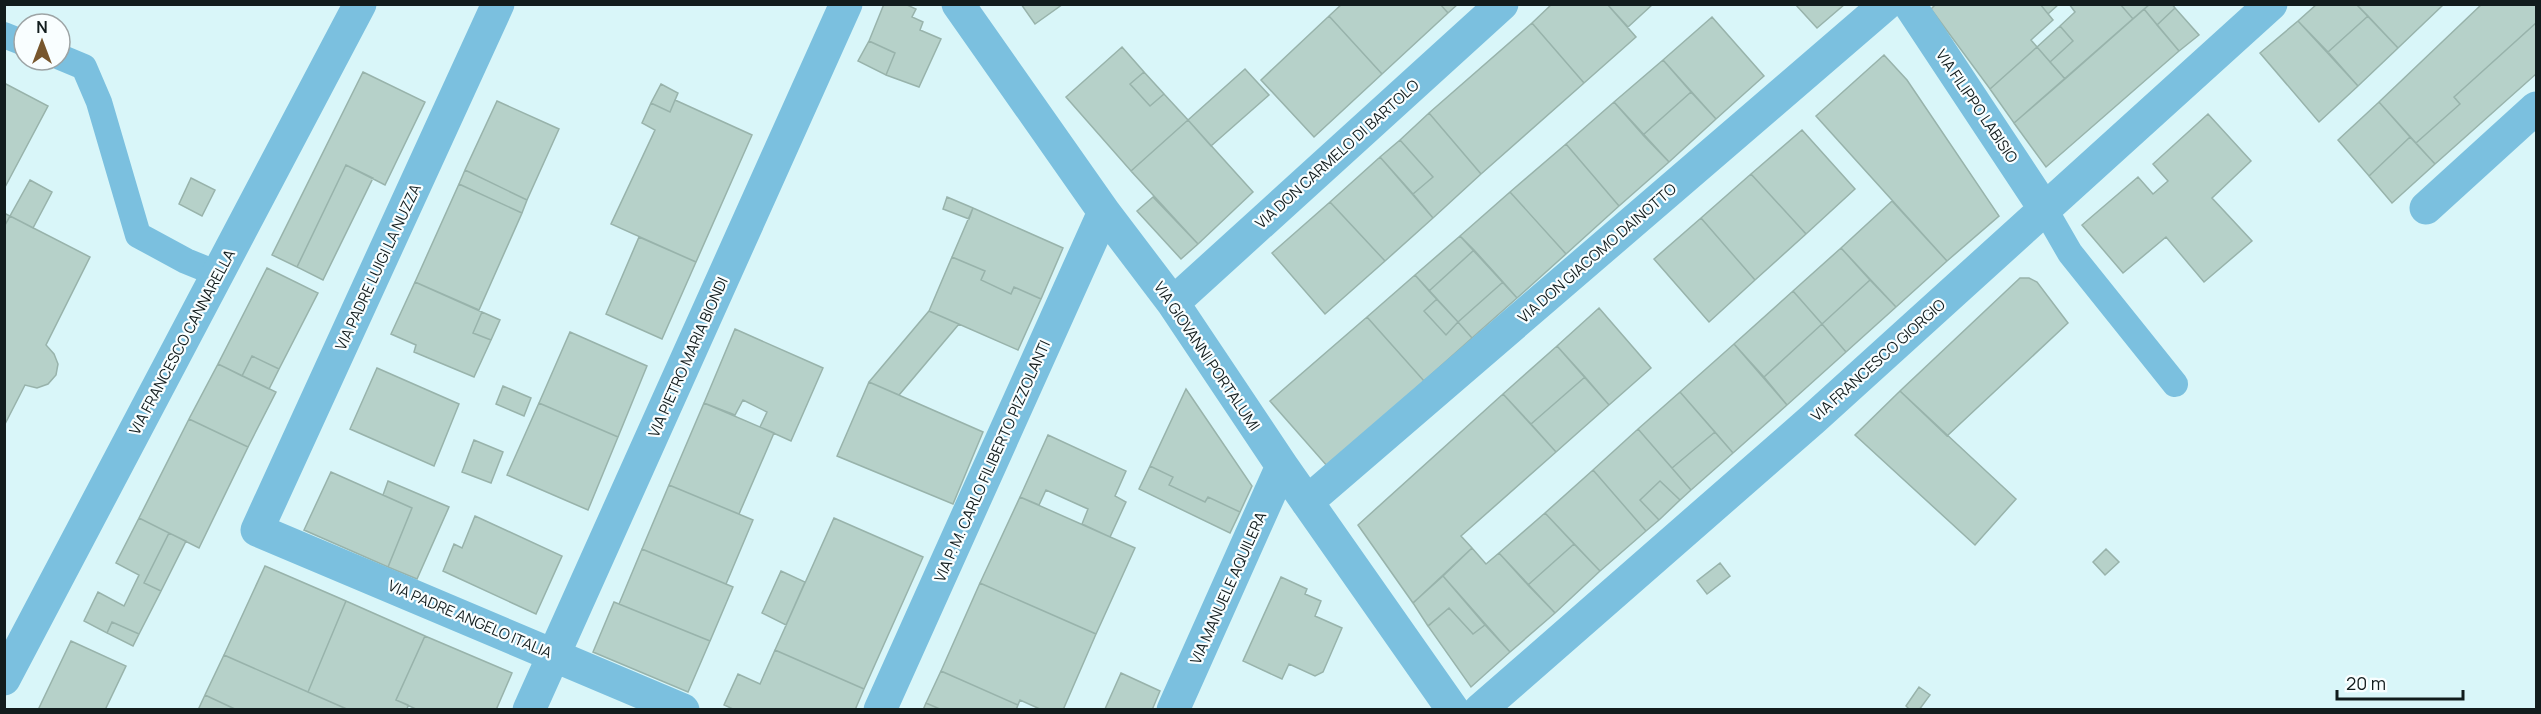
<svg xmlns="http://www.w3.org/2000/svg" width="2541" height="714" viewBox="0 0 2541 714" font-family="Manrope,sans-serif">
  <rect width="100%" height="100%" fill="#d9f6f9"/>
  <!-- building -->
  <path fill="#b6d1c9" stroke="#98b3ab" stroke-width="1.5" d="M884 4H905L916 9 912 17 923 22 920 30 941 39 919 87 886 75 895 53 869 41Z
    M1021 4H1063L1035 24Z
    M1342 4H1440L1448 13 1382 74 1329 16Z
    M1440 4H1458L1448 13Z
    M1552 4H1607L1636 37 1584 83 1532 23Z
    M1607 4H1653L1628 27Z
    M1795 4H1845L1817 28Z
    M1936 4H2040L2053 20 2031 40 2037 47 1990 89 1931 9Z
    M2040 4H2059L2048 14Z
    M2069 4H2120L2133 19 2065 79 2050 62 2073 41 2060 26 2075 12Z
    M2120 4H2150L2133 19Z
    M2150 4H2172L2175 8 2157 25 2144 9Z
    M2317 4H2356L2368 16 2328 52 2298 21Z
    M2356 4H2442L2443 5 2398 48Z
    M2482 4H2536V23L2454 97 2460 104 2416 143 2379 102Z
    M2175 8 2199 35 2179 51 2157 25Z
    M2144 9 2179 51 2046 167 2014 123Z
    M1329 16 1382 74 1314 137 1261 80Z
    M2368 16 2398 48 2358 86 2328 52Z
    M1712 17 1764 76 1716 119 1663 60Z
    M2298 21 2358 86 2319 122 2260 53Z
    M1532 23 1584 83 1481 174 1429 113Z
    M2536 23V74L2435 164 2416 143 2460 104 2454 97Z
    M2060 26 2073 41 2050 62 2037 47Z
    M869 41 895 53 886 75 858 61Z
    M1122 47 1144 72 1130 84 1150 106 1164 94 1188 120 1131 171 1066 97Z
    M2037 47 2065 79 2014 123 1990 89Z
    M1884 55 1907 80 1999 216 1947 261 1816 116Z
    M1663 60 1691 92 1643 135 1614 102Z
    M1245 69 1269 95 1211 146 1188 120Z
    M363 72 425 102 385 185 346 165 297 267 272 255Z
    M1144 72 1164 94 1150 106 1130 84Z
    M4 83 48 106 4 189Z
    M661 84 678 93 670 112 651 103Z
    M1691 92 1716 119 1669 162 1643 135Z
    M675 100 752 135 696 262 611 224 655 130 642 123 651 103 670 112Z
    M497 101 559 129 527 200 465 170Z
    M1614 102 1669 162 1619 206 1566 144Z
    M2379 102 2410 137 2369 176 2338 140Z
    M1429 113 1481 174 1433 218 1413 194 1433 177 1400 140Z
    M2208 114 2251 161 2212 198 2252 241 2204 282 2166 237 2123 273 2082 225 2138 177 2153 194 2168 181 2153 164Z
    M1188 120 1253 192 1198 244 1131 171Z
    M1802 130 1855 189 1806 234 1751 174Z
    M2410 137 2435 164 2392 203 2369 176Z
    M1400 140 1433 177 1413 194 1380 157Z
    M1566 144 1619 206 1566 254 1510 192Z
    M1380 157 1433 218 1385 261 1330 202Z
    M346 165 373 178 323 280 297 267Z
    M465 170 527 200 522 213 459 184Z
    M1751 174 1806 234 1755 280 1701 218Z
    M191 178 215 190 202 216 179 204Z
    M30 180 52 192 33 228 10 216Z
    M459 184 522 213 479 310 415 282Z
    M1510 192 1566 254 1517 298 1460 236Z
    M947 197 973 208 969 219 943 209Z
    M1153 197 1198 244 1181 259 1137 211Z
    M1892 201 1947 261 1896 307 1841 248Z
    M1330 202 1385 261 1325 314 1272 253Z
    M973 208 1063 248 1041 299 1014 287 1011 294 981 280 985 271 952 257Z
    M4 213 10 216 4 227Z
    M10 216 90 257 46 345 54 354 58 364 56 375 48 384 37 388 25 385 4 426V227Z
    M1701 218 1755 280 1709 322 1654 259Z
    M1460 236 1474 250 1429 291 1415 275Z
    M639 237 696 262 662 339 606 314Z
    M1841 248 1870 280 1822 324 1793 291Z
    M1474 250 1503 282 1458 322 1429 291Z
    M952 257 985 271 981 280 1011 294 1014 287 1041 299 1018 350 929 311Z
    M267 268 318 293 279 369 252 356 242 376 218 364Z
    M1415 275 1437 299 1424 311 1446 335 1458 322 1472 338 1424 381 1367 317Z
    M2020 278H2029L2037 282 2068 323 1947 436 1900 391Z
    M1870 280 1896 307 1846 352 1822 324Z
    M415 282 482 312 473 333 491 340 474 377 414 352 416 345 391 334Z
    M1503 282 1517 298 1472 338 1458 322Z
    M1793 291 1822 324 1764 377 1734 344Z
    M1437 299 1458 322 1446 335 1424 311Z
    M1599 308 1651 368 1609 405 1557 346Z
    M929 311 959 324 899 395 869 382Z
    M482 312 500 320 491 340 473 333Z
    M1367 317 1424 381 1328 467 1270 401Z
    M1822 324 1846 352 1787 405 1764 377Z
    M735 329 823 368 791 441 760 427 767 412 743 400 735 415 704 403Z
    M570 332 647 366 618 437 539 403Z
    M1734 344 1787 405 1733 453 1680 392Z
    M1557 346 1585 377 1531 424 1503 394Z
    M252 356 279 369 269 389 242 376Z
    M218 364 276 392 248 447 189 419Z
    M377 368 459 404 434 466 350 429Z
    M1585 377 1609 405 1556 452 1531 424Z
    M869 382 983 432 953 504 837 456Z
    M503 386 531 398 524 416 496 404Z
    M1186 389 1252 486 1240 512 1208 497 1205 502 1169 485 1173 477 1150 466Z
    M1900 391 2016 499 1975 545 1855 435Z
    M1680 392 1715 432 1672 468 1638 429Z
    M1503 394 1556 452 1461 536 1472 548 1413 603 1358 525Z
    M539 403 618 437 588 510 507 475Z
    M704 403 774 433 739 514 669 485Z
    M189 419 248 447 199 548 139 518Z
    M1638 429 1691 490 1680 500 1660 481 1640 500 1659 520 1646 531 1593 470Z
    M1715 432 1733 453 1691 490 1672 468Z
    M1048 435 1126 471 1115 496 1126 502 1110 537 1082 524 1088 509 1046 490 1039 505 1020 497Z
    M474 440 503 452 491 483 462 472Z
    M1150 466 1173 477 1169 485 1205 502 1208 497 1240 512 1230 533 1139 489Z
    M1593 470 1646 531 1600 571 1545 513Z
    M331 472 412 508 388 567 304 530Z
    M388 481 449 507 417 579 388 567 412 508 383 495Z
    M1660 481 1680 500 1659 520 1640 500Z
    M669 485 753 520 726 584 642 549Z
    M1020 497 1135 548 1096 634 980 583Z
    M1545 513 1574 544 1528 585 1499 553Z
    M475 516 562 556 536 614 443 571 454 544 462 548Z
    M139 518 169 533 144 583 161 591 139 634 112 622 107 633 84 621 98 592 124 606 139 575 116 563Z
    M834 518 923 557 864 689 775 650Z
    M169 533 186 541 161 591 144 583Z
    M1574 544 1600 571 1555 613 1528 585Z
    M1472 548 1486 564 1499 553 1555 613 1510 652 1443 576Z
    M642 549 733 587 710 641 619 604Z
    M2106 549 2119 562 2105 575 2093 562Z
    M1720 563 1730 576 1707 594 1697 581Z
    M265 566 346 601 308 692 224 655Z
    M781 571 805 582 786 625 762 613Z
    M1443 576 1485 625 1473 634 1449 608 1428 626 1413 603Z
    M1281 577 1307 589 1305 594 1321 601 1315 616 1342 628 1323 672 1315 676 1289 664 1282 679 1243 661Z
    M980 583 1096 634 1063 710H1042L1020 700 1018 705 941 671Z
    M346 601 425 636 396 700 408 705 407 710H349L308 692Z
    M614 602 710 641 688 692 593 652Z
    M1449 608 1473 634 1485 625 1510 652 1471 687 1428 626Z
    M112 622 139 634 133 646 107 633Z
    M425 636 512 673 496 710H418L396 700Z
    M71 641 126 666 105 710H38Z
    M775 650 864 689 855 710H735L724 705 738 674 760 684Z
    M224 655 308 692 349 710H237L205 695Z
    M941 671 1018 705 1016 710H942L926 703Z
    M1121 673 1160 691 1152 710 1105 709Z
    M1919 687 1930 695 1919 710H1910L1906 706Z
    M205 695 237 710H198Z
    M926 703 942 710H923Z"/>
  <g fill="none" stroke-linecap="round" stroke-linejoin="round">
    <!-- lane -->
    <path stroke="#7bc0df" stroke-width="26" d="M4 35 24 43
      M60 57 84 67 99 102 138 235 186 261 218 274
      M2044 208 2070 253 2175 384"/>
    <!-- street -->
    <path stroke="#7bc0df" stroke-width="33" d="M498 4 257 530 683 710
      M958 4 1104 212 1173 303 1282 466 1453 710
      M1909 4 2044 208
      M2426 208 2536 108
      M1173 303 1502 4
      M1307 502 1886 4
      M4 679 360 4
      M529 710 846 4
      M880 710 1104 212
      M1173 710 1282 466
      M1480 710 1813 419 2271 4"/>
  </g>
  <g text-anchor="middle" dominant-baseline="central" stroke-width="4.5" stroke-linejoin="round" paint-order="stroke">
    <!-- street labels -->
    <g font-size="15" fill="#121c1d" stroke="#f9feff">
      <text transform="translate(1977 106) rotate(56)">VIA FILIPPO LABISIO</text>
      <text transform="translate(1337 154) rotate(-42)">VIA DON CARMELO DI BARTOLO</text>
      <text transform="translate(1597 253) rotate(-41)">VIA DON GIACOMO DAINOTTO</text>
      <text transform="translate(378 267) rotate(-65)">VIA PADRE LUIGI LA NUZZA</text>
      <text transform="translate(182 342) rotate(-62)">VIA FRANCESCO CANNARELLA</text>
      <text transform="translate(1207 356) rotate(56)">VIA GIOVANNI PORTALUMI</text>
      <text transform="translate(688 357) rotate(-66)">VIA PIETRO MARIA BIONDI</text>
      <text transform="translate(1878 360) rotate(-42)">VIA FRANCESCO GIORGIO</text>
      <text transform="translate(992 461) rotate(-66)">VIA P. M. CARLO FILIBERTO PIZZOLANTI</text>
      <text transform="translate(1228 588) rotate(-66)">VIA MANUELE AQUILERA</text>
      <text transform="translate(470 619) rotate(23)">VIA PADRE ANGELO ITALIA</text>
    </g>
  </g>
  <!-- border -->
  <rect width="2541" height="714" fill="none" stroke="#121c1d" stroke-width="12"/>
  <!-- north arrow -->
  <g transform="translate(42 42)"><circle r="28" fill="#f9feff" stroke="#9da4a5" stroke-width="1.5"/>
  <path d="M0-4.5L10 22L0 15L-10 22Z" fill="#77562d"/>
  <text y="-9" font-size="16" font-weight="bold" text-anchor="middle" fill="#121c1d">N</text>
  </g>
  <!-- scale -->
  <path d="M2337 690v9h126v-9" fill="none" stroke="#121c1d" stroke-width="3"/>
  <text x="2346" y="690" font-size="18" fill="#121c1d" stroke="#f9feff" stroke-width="4.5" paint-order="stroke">20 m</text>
</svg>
